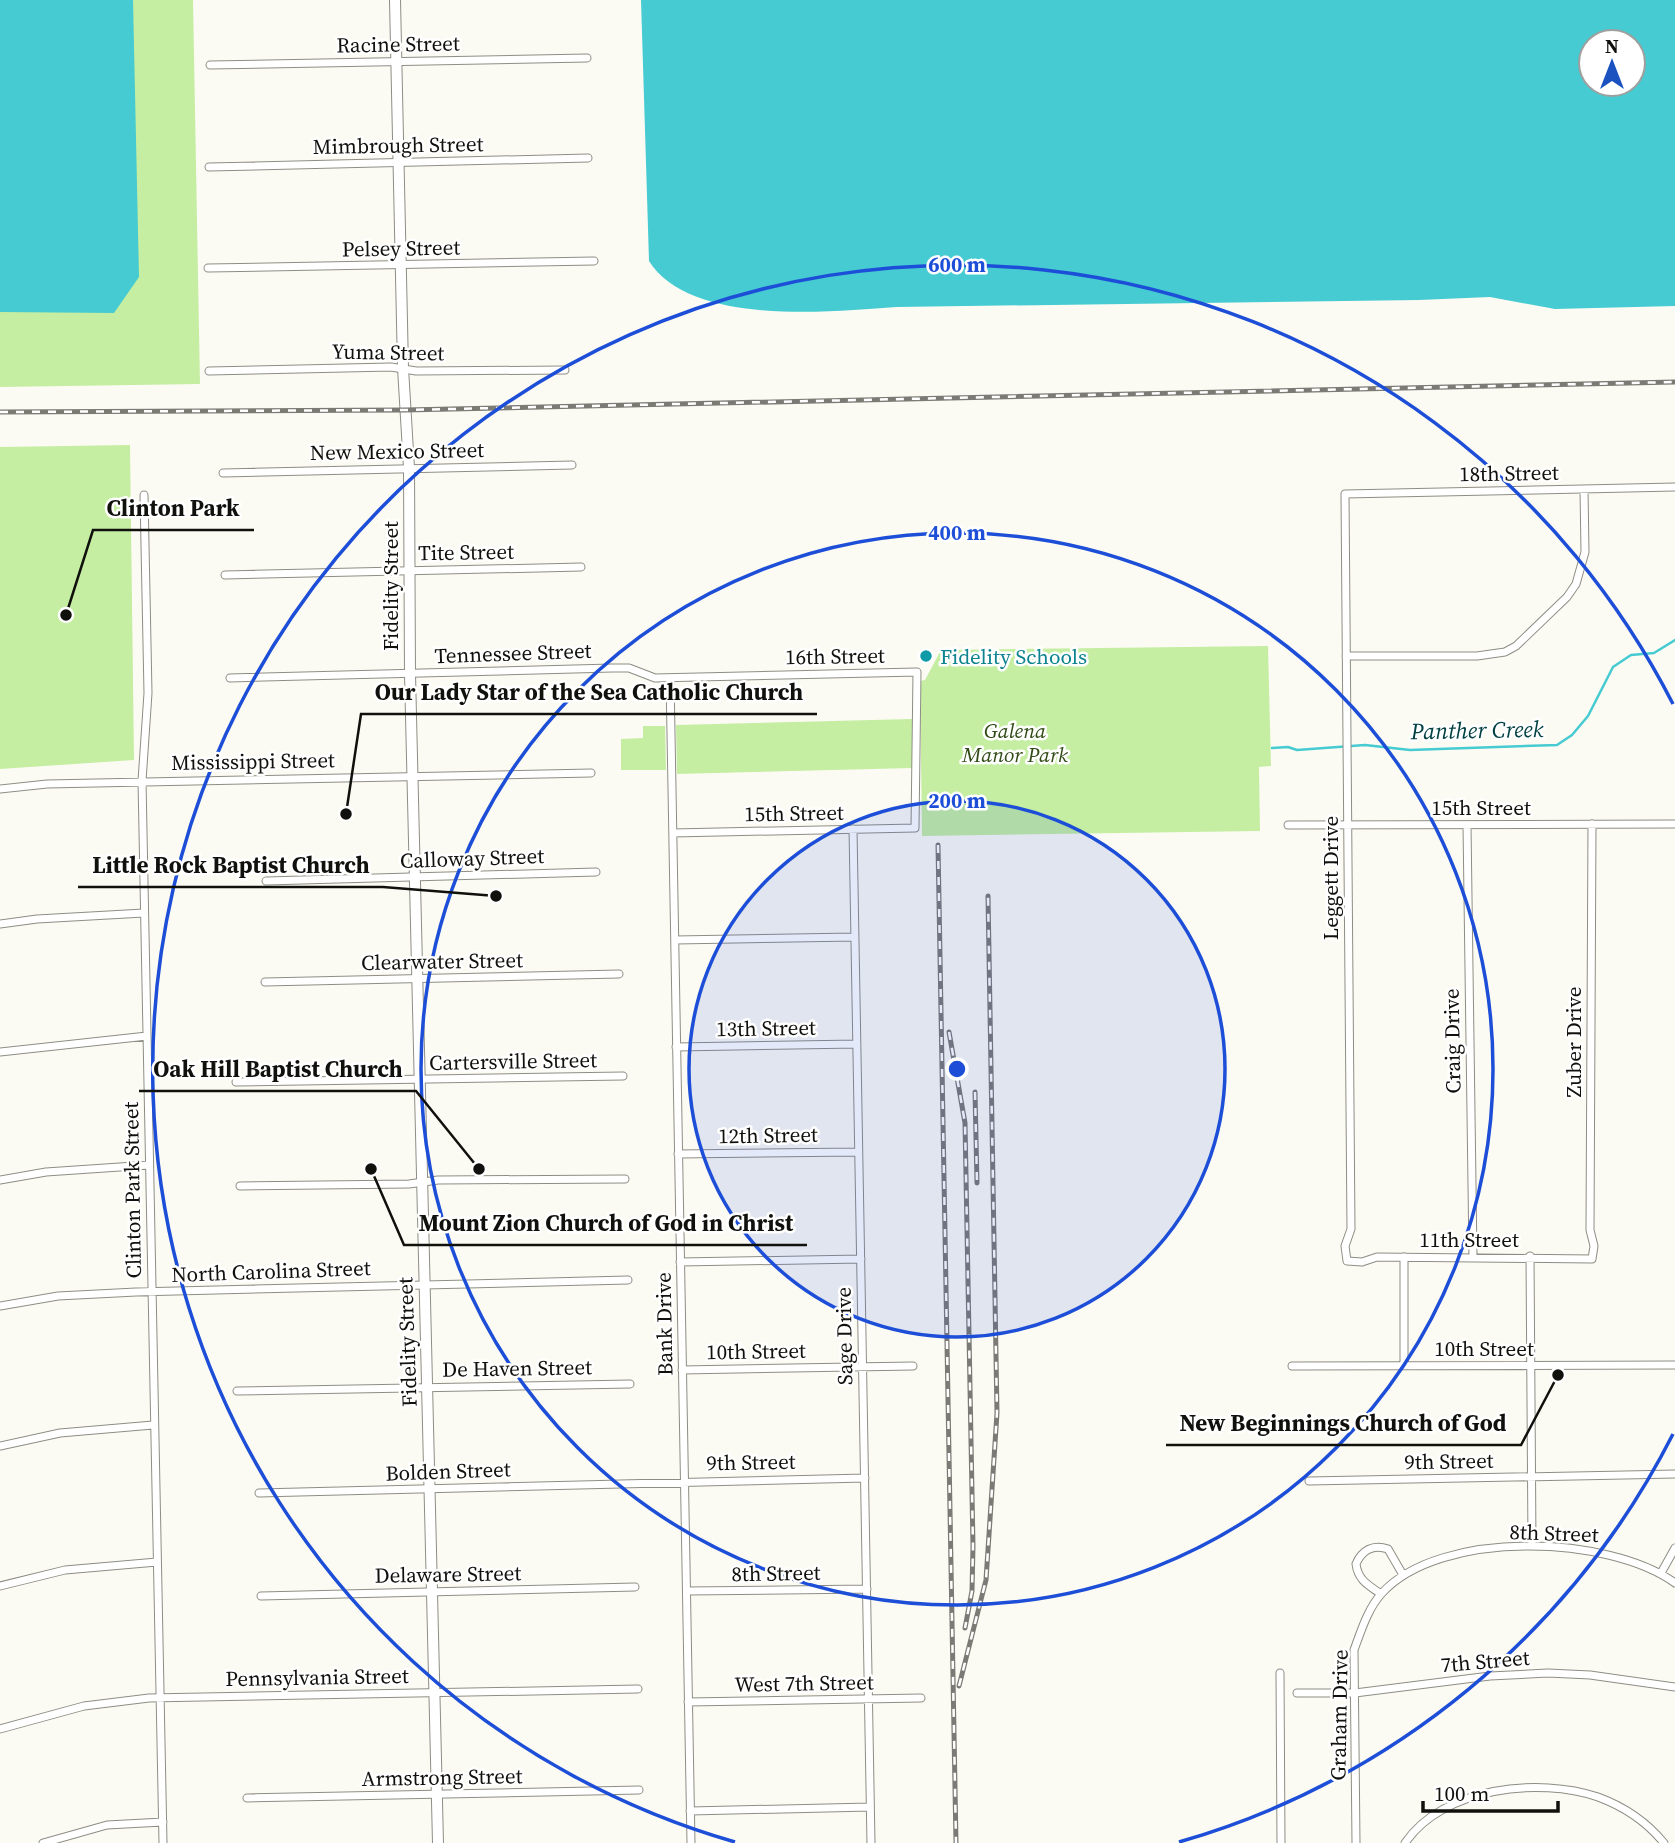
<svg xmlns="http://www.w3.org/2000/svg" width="1675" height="1843" viewBox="0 0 1675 1843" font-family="'Source Serif 4',serif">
  <rect width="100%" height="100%" fill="#fcfbf3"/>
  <!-- green -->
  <path fill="#c5eea3" d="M0 0H193L200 384 0 387Z
    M130 445 134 760 0 769V447Z
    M1268 646 1271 766 1259 767 1260 831 922 836 920 681 925 680 941 650Z
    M912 719 913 768 677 774 676 725Z
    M643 726H665L666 770H621V739L643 738Z"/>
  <!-- water -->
  <path fill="#45cbd1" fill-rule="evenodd" d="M0 0H133L139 277 114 313 0 312Z
    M641 0H1675V306L1555 309 1490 297 1419 300 896 307C828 312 690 326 649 261ZM1633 42V84H1591V42Z"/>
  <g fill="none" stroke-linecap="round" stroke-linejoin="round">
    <!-- stream -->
    <path stroke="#45cbd1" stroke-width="2.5" d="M1272 748 1288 747 1297 750 1365 745 1410 750 1557 745 1572 735 1588 716 1613 667 1631 655 1654 653 1675 640"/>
    <!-- street casing -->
    <g stroke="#8e8d85" stroke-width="9">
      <path id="street" d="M210 65 587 58
        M209 167 588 158
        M208 268 594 261
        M209 371 391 367 416 371 565 370
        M223 473 572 465
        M144 495 148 693 142 781 163 1843
        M225 575 581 567
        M1346 656H1477L1505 652 1516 646 1567 597 1576 584 1585 552 1584 489
        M230 678 612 668H629L655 678 917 672 915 828 673 833
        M670 678 691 1843
        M0 789 47 784 591 773
        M1592 824 1590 1230 1594 1246 1592 1259 1377 1257 1362 1262 1347 1261 1345 1246 1351 1229 1345 494 1675 487
        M1288 825 1675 824
        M1467 825 1473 1257
        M853 829 871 1843
        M266 881 596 872
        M0 924 37 919 144 913
        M675 940 855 937
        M265 982 619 974
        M676 1047 857 1044
        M0 1052 147 1036
        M236 1082 623 1076
        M678 1154 858 1152
        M0 1180 46 1172 149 1165
        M240 1186 409 1184 438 1180 625 1179
        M1530 1256 1532 1546
        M680 1262 861 1259
        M0 1306 58 1296 136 1292 628 1280
        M1292 1366 1675 1365
        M1404 1366V1257
        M682 1370 913 1366
        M237 1391 630 1384
        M0 1446 60 1433 153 1425
        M1309 1481 1675 1474
        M259 1493 865 1478
        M1661 1573 1675 1548
        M0 1586 65 1570 157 1562
        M687 1591 867 1589
        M1381 1594C1368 1585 1358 1580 1356 1564 1362 1550 1373 1544 1388 1549L1403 1575
        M261 1596 635 1587
        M1280 1673 1281 1843
        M1297 1693H1355L1490 1676 1548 1673 1590 1675 1675 1687
        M688 1702 921 1698
        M0 1729 84 1706 149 1698 638 1689
        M247 1798 639 1790
        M690 1811 870 1807
        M43 1843 107 1825 163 1822
        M1356 1843 1354 1650C1361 1631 1368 1608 1382 1593 1441 1529 1609 1535 1675 1583
        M1405 1843C1443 1787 1539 1777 1598 1797 1625 1807 1646 1821 1664 1843"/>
    </g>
    <!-- secondary casing -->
    <g stroke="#8e8d85" stroke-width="12">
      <path id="secondary" d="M395 0 403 368 409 468 410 674 438 1843"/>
    </g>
    <!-- street -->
    <use href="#street" stroke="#fff" stroke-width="7"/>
    <!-- secondary -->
    <use href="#secondary" stroke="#fff" stroke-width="10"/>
    <!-- rail casing -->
    <g stroke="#7b7a75" stroke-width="5">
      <path id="rail" d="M0 412 405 410 1675 382
        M938 845 956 1843
        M949 1032 965 1123 973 1546 972 1591 965 1628
        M975 1092 977 1183
        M959 1686 986 1580 997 1413 988 896"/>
    </g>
    <!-- rail -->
    <use href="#rail" stroke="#fff" stroke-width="2.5" stroke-dasharray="8" stroke-linecap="butt"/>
  </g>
  <!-- distance rings -->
  <circle cx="957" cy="1069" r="268" fill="#1d4ed8" fill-opacity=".12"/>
  <g fill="none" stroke="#1d4ed8" stroke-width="3.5">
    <circle cx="957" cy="1069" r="268"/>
    <circle cx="957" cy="1069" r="536"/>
    <path d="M1673 1434A804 804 0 0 1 1179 1842M735 1842A804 804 0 1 1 1673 704"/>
  </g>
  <!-- markers -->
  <circle fill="#0f9aa8" stroke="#fff" stroke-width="2.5" cx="926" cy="656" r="7"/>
  <g text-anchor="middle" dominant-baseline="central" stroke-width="5" stroke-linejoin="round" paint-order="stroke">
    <!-- street labels -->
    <g font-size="21" fill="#10100d" stroke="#fff">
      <text transform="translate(398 44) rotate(-1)">Racine Street</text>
      <text transform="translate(398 145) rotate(-1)">Mimbrough Street</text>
      <text transform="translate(401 248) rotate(-1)">Pelsey Street</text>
      <text transform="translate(388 352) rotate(1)">Yuma Street</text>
      <text transform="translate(397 451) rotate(-1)">New Mexico Street</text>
      <text transform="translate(1509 473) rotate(-1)">18th Street</text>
      <text transform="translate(466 552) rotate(-1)">Tite Street</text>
      <text transform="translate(390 586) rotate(-90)">Fidelity Street</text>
      <text transform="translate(513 653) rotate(-2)">Tennessee Street</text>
      <text transform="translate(835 656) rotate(-1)">16th Street</text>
      <text transform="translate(253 761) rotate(-1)">Mississippi Street</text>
      <text x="1481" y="807">15th Street</text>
      <text transform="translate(794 813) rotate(-1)">15th Street</text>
      <text transform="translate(472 858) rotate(-2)">Calloway Street</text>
      <text transform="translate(1330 878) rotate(-90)">Leggett Drive</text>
      <text transform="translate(442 961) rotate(-1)">Clearwater Street</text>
      <text transform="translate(766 1028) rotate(-1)">13th Street</text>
      <text transform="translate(1452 1041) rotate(-91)">Craig Drive</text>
      <text transform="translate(1573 1042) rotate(-90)">Zuber Drive</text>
      <text transform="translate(513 1061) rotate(-1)">Cartersville Street</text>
      <text transform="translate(768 1135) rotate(-1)">12th Street</text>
      <text transform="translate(132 1190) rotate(-91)">Clinton Park Street</text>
      <text x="1469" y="1239">11th Street</text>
      <text transform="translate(271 1271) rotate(-2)">North Carolina Street</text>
      <text transform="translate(664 1324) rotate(-91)">Bank Drive</text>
      <text transform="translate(844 1336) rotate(-91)">Sage Drive</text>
      <text transform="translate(407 1342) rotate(-92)">Fidelity Street</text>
      <text x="1484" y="1348">10th Street</text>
      <text transform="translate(756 1351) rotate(-1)">10th Street</text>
      <text transform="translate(517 1368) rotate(-1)">De Haven Street</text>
      <text transform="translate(1449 1461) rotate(-1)">9th Street</text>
      <text transform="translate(751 1462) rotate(-1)">9th Street</text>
      <text transform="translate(448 1471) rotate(-2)">Bolden Street</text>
      <text transform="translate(1554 1533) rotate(2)">8th Street</text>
      <text transform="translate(776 1573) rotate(-1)">8th Street</text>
      <text transform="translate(448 1574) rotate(-1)">Delaware Street</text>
      <text transform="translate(1485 1661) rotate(-5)">7th Street</text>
      <text transform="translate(317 1677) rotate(-1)">Pennsylvania Street</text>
      <text transform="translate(804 1683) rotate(-1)">West 7th Street</text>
      <text transform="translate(1339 1715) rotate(-89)">Graham Drive</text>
      <text transform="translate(442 1777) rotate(-1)">Armstrong Street</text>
    </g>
    <!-- culture labels -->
    <g font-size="21" fill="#0d838f" stroke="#fff" text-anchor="start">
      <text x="940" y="656">Fidelity Schools</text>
    </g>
    <!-- park labels -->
    <g font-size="21" font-style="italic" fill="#314b15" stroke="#fff">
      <text x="1015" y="730">Galena<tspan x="1015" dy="24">Manor Park</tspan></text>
    </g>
    <!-- water labels -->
    <g font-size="23" font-style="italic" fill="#004043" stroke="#fff">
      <text transform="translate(1477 730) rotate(-1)">Panther Creek</text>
    </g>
  </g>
  <circle cx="957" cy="1069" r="10" fill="#1d4ed8" stroke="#fff" stroke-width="3.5"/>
  <g font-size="21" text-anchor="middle" font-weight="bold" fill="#1d4ed8" stroke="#fff" stroke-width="5" stroke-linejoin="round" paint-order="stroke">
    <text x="957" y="272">600 m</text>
    <text x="957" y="540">400 m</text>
    <text x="957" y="808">200 m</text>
  </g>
  <!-- callouts -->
  <path fill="none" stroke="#10100d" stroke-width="2.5" d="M66 615L93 530H254M346 814L361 714H817M496 896L383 887H78M479 1169L416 1091H139M371 1169L404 1245H807M1558 1375L1521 1445H1166"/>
  <g fill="#10100d" stroke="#fff" stroke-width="2.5">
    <circle cx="66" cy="615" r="7"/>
    <circle cx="346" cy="814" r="7"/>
    <circle cx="496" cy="896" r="7"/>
    <circle cx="479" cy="1169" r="7"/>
    <circle cx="371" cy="1169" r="7"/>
    <circle cx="1558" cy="1375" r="7"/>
  </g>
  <g font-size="23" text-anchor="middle" font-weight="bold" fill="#10100d" stroke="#fff" stroke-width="5" stroke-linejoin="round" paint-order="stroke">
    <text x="173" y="516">Clinton Park</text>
    <text x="589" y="700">Our Lady Star of the Sea Catholic Church</text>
    <text x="231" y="873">Little Rock Baptist Church</text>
    <text x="278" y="1077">Oak Hill Baptist Church</text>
    <text x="606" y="1231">Mount Zion Church of God in Christ</text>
    <text x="1343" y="1431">New Beginnings Church of God</text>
  </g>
  <!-- north arrow -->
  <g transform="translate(1612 63)"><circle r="33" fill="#ffffff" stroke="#9f9f9e" stroke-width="2"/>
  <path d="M0-5L12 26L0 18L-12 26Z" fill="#1b52bf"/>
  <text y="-10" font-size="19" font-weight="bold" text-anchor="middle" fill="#10100d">N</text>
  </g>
  <!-- scale -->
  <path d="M1423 1801v10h135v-10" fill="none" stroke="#10100d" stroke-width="3.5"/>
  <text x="1434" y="1801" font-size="21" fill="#10100d" stroke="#ffffff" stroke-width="5" paint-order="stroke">100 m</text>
</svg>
